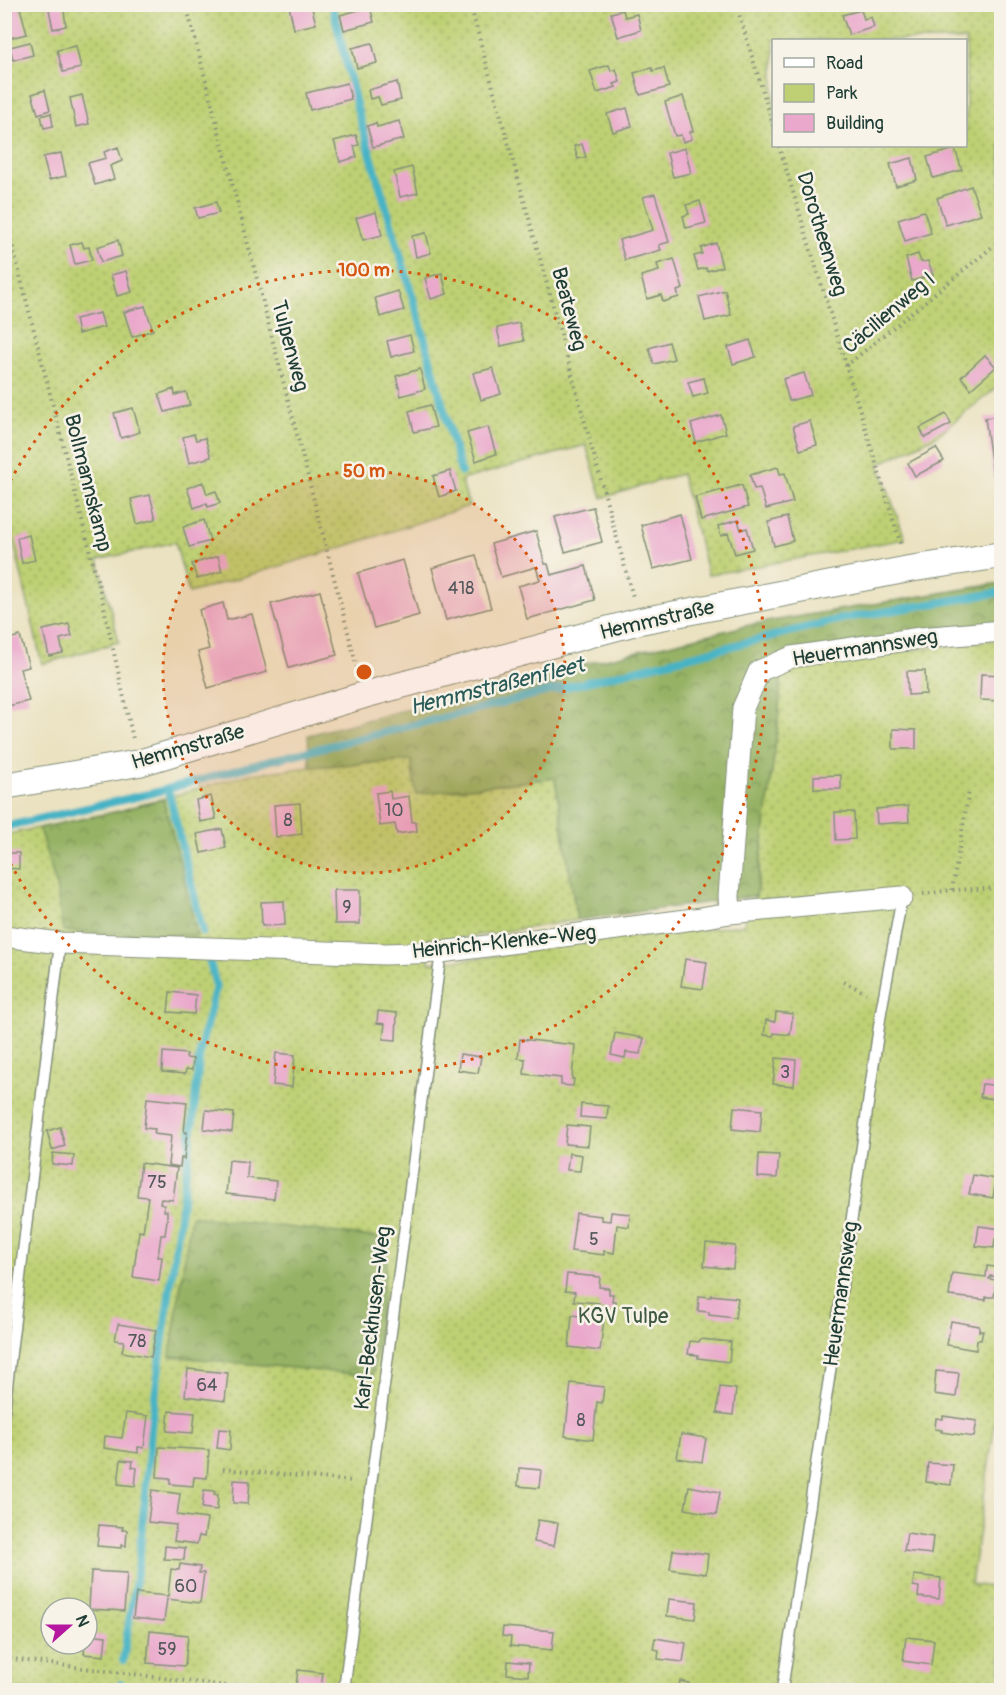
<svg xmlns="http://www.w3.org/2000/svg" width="1006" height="1695" viewBox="0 0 1006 1695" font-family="Pangolin,sans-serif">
  <defs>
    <pattern id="green-dots" width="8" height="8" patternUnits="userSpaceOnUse" patternTransform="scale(1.5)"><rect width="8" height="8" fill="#bed073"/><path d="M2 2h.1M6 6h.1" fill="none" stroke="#9aaa5f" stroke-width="1.8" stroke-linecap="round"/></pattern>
    <pattern id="forest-crowns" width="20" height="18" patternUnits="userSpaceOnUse" patternTransform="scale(1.5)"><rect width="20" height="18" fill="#96b265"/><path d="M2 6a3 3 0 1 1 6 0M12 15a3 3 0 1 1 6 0" fill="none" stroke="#7a9254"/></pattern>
  </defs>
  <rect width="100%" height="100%" fill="#f7f3e8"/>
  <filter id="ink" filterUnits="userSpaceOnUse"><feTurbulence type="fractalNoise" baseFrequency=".0167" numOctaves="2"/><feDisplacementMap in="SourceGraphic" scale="12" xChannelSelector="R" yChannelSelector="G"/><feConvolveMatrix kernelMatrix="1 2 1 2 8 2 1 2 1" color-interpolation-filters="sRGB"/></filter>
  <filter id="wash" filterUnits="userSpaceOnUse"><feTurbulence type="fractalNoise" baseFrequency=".008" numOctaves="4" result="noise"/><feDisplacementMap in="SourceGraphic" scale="24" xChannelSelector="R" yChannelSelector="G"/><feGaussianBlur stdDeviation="1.35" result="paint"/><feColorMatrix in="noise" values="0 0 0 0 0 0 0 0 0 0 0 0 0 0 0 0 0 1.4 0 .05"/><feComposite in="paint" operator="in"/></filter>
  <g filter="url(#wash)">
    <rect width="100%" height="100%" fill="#ebe2c1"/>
    <!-- green -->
    <path fill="url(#green-dots)" stroke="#6e8654" stroke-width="1.5" fill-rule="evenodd" d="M4 5H1001V384L936 436 879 464 905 539 708 575 681 474 602 498 586 445 461 480 469 506 340 548 189 593 175 542 98 560 119 642 42 664 9 521H5ZM774 40H966V146H774Z
      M1001 639 1002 1375 971 1584 1001 1589V1690H5L4 835 119 811 250 774 310 767 411 760 417 794 555 778 577 920 455 939 428 938 429 963 480 958 579 943 743 925 756 896 778 723 782 666ZM51 1608H87V1644H51Z"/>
    <!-- forest -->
    <path fill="url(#forest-crowns)" stroke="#5a784c" stroke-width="1.5" d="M1001 583V624L782 666 778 723 756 896 577 920 555 778 416 794 411 760 310 767 308 735 546 673 754 624Z
      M163 799 182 870 197 936 63 931 56 885 39 828 119 811Z
      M191 1216 389 1239 373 1376 170 1356Z"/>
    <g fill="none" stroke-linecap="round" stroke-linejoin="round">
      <!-- stream -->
      <path stroke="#47b3c5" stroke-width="8" d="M332 4 357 108 420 322 461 472
        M168 789 203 932
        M4 827 153 793 276 759 841 619 1002 592
        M123 1660 139 1561 152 1418 193 1122 200 1050 216 986 209 959
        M120 1690 121 1684"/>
    </g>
    <g id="blocks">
      <!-- building -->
      <path fill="#eaa9cc" d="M4 4H19L27 34 10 38 4 17Z
        M48 4H63L66 26 53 29Z
        M296 4H311L316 24 294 29 289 6Z
        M370 7 374 22 344 30 340 15Z
        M623 10 625 17 637 14 641 30 618 37 611 13Z
        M861 10 864 19 871 17 874 27 849 35 842 15Z
        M30 42 33 55 13 60 10 47Z
        M372 43 377 63 357 68 352 48Z
        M76 46 81 68 63 72 57 50Z
        M609 65 611 71 616 69 620 82 614 84 616 87 597 93 590 71Z
        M652 68 653 71 664 68 669 87 640 95 634 73Z
        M397 82 401 100 381 105 378 97 370 99 368 90Z
        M347 83 351 99 310 110 306 93Z
        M45 90 50 110 38 114 32 94Z
        M82 95 89 124 76 127 70 98Z
        M683 96 693 131 690 132 692 139 683 142 681 135 675 136 665 102Z
        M627 108 632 126 613 132 607 114Z
        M51 113 53 126 44 128 41 116Z
        M399 121 404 139 373 147 367 126 376 123 377 127Z
        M356 135 359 145 354 146 357 157 340 162 334 141Z
        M582 144 586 157 578 159 574 146Z
        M118 147 122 161 110 166 114 179 95 185 88 163 106 158 104 152Z
        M685 148 691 173 673 177 667 153Z
        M955 149 962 170 933 178 927 157Z
        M61 153 66 176 49 180 43 157Z
        M912 158 917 180 896 186 890 164Z
        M412 167 418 193 400 197 394 172Z
        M971 186 981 214 946 225 937 198Z
        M655 194 669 242 659 245 661 250 625 260 619 240 653 230 643 197Z
        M700 201 706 223 686 228 683 216 689 214 686 205Z
        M216 202 219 213 198 218 195 208Z
        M924 211 931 233 905 241 898 219Z
        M376 212 382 235 363 240 356 218Z
        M426 233 431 253 416 257 412 236Z
        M118 240 122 256 101 262 97 247Z
        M82 242 84 248 89 247 92 260 75 264 70 245Z
        M716 243 722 267 707 271 706 268 698 270 694 256 702 254 701 248Z
        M918 254 921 262 928 261 933 275 912 281 906 258Z
        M674 259 683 289 677 291 679 297 663 302 661 295 647 299 641 276 659 271 657 264Z
        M126 271 132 292 117 296 111 275Z
        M442 273 447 294 431 299 425 278Z
        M725 290 731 315 705 321 699 297Z
        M398 291 404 310 380 317 375 298Z
        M145 306 153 330 132 337 124 312Z
        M100 313 104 327 78 334 75 319Z
        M519 323 524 341 501 346 497 328Z
        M410 335 414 351 391 357 387 341Z
        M750 340 756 357 733 364 728 347Z
        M669 342 674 359 654 364 649 348Z
        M985 355 996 367 971 389 961 377Z
        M493 368 501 394 481 400 473 373Z
        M420 369 425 389 401 396 396 376Z
        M804 373 811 395 789 401 783 379Z
        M704 378 708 393 693 397 688 382Z
        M174 389 175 395 186 392 190 405 165 412 159 394Z
        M430 405 436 427 414 432 409 411Z
        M133 408 140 432 121 438 114 413Z
        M946 414 951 424 925 438 920 428Z
        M721 415 726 433 696 442 691 424Z
        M1002 416V474L993 475 985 418Z
        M810 421 817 445 800 450 793 426Z
        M488 427 496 454 476 461 467 433Z
        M194 434 196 440 205 438 211 457 189 463 183 437Z
        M936 448 944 461 915 476 908 463Z
        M778 467 780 474 785 473 793 502 766 509 760 488 754 489 750 475Z
        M450 471 456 491 439 497 433 476Z
        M203 482 207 494 216 491 220 503 208 507 207 503 194 508 187 488Z
        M742 485 748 507 701 520 695 497Z
        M150 495 156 519 137 524 131 499Z
        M593 507 602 542 565 552 555 517Z
        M680 514 692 559 653 569 641 525Z
        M787 517 793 541 774 546 768 522Z
        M204 520 210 541 189 547 183 527Z
        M738 520 741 530 747 528 753 549 735 554 728 533 721 536 718 526Z
        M536 531 545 564H548L551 575 586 566 595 600 527 619 518 586 540 580 536 567 501 577 491 544Z
        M29 535 35 560 22 563 17 538Z
        M476 555 491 608 446 620 432 568Z
        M218 556 222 571 197 579 192 564Z
        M403 560 419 615 374 628 358 573Z
        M320 591 337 655 289 668 271 604Z
        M223 603 227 620 252 614 267 672 208 688 198 652 209 649 199 610Z
        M69 624 72 636 60 639 63 653 49 656 43 630Z
        M20 636 29 667 20 669 29 701 4 707V640Z
        M907 671H925L926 694 908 695Z
        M981 674 1002 675V701L980 700Z
        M893 729 916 730V749H893Z
        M841 775V789H814V776Z
        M390 791 391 799 409 796 412 822H416L417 831 397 834 395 824 380 826 376 793Z
        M211 796 216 819 200 822 196 800Z
        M300 803 302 834 276 837 274 805Z
        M908 806 909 822 877 824 876 809Z
        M835 812H854L855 839 836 840Z
        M222 829 226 848 201 853 197 834Z
        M4 853H19V869L4 868Z
        M334 890H360V924H335Z
        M284 901 285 925 262 926 261 902Z
        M685 959 707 962 703 989 681 986Z
        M170 992 196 995 194 1014 168 1012Z
        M378 1011 397 1013 396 1040 383 1039 385 1024 377 1023Z
        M776 1012 793 1014 790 1035 774 1033 773 1036 764 1035 766 1020 775 1022Z
        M615 1033 644 1038 640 1054 626 1052 625 1058 611 1055Z
        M520 1039 575 1045 572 1079H574L573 1086 561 1085V1078L524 1074 525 1059 518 1058Z
        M163 1052 187 1054 186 1058 193 1059 192 1070 186 1069 185 1074 162 1072Z
        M276 1053 295 1055 292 1087 273 1085Z
        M460 1054 481 1057 478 1073 458 1070Z
        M776 1058 796 1060 794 1086 773 1084Z
        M982 1084 1002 1086V1104L993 1103 994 1099 980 1097Z
        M147 1098 187 1102 184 1132H187L184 1159 181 1158 180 1167 168 1165 171 1136 154 1134 155 1129 144 1128Z
        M581 1104 608 1106 607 1119 580 1117Z
        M734 1107 762 1110 760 1132 732 1129Z
        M206 1110 234 1113 232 1132 204 1129Z
        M567 1125 590 1127 588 1146 565 1144Z
        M60 1127 65 1146 52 1150 47 1131Z
        M53 1153 74 1155 73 1166 52 1164Z
        M569 1153 582 1155 580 1171 567 1170Z
        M759 1154 779 1155 777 1178 758 1177Z
        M229 1160 248 1162 247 1178 276 1181 274 1199 226 1194Z
        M141 1163 177 1168 173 1200 161 1199 160 1204 164 1205V1211H167V1220L165 1235H161L158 1257H162L159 1281 133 1277 139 1231 143 1232 148 1197 137 1196Z
        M973 1175 996 1179 993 1198 969 1194Z
        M611 1212 630 1214 629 1227 617 1225 614 1253 604 1251V1255L571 1251 576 1213 601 1216V1220L610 1221Z
        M979 1226 1002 1229V1240L995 1239 994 1248 976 1246Z
        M706 1243 735 1246 733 1269 704 1266Z
        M987 1266 1002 1268V1277L990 1276 989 1279 996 1280 994 1297H986V1300L949 1296 952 1273 986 1277Z
        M567 1274 600 1277 599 1287 609 1288V1294H613L612 1301H616L615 1312 599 1310V1303L574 1301 575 1292 565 1291Z
        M711 1295 738 1298 735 1318 709 1315V1312L698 1311 699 1296 711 1297Z
        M572 1315 604 1319 600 1351 569 1347Z
        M951 1321 979 1326V1331H983L981 1340H977L976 1350 947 1345Z
        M118 1324 156 1330 151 1357 122 1352 124 1341 115 1340Z
        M700 1339 731 1342 729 1362 698 1358V1355L688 1354 690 1341 699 1342Z
        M188 1369 228 1373 225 1401 185 1396Z
        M936 1371 959 1373 956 1397 934 1394Z
        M571 1383 604 1387 602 1403 597 1402 593 1440 565 1436Z
        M720 1387 736 1389 733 1415 717 1413Z
        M169 1411 195 1413 193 1433 167 1431Z
        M126 1413 148 1416 144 1448 138 1447V1453L104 1448 105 1436 122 1438Z
        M943 1416 977 1421 974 1437 941 1432 942 1430 935 1429 936 1418 943 1419Z
        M219 1429 231 1430 230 1450 217 1448Z
        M681 1434 706 1438 702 1462 677 1458Z
        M159 1447 209 1450 207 1478 194 1477 193 1486 170 1484V1478L157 1477Z
        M121 1460 133 1461 132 1467 137 1468 135 1486 118 1484Z
        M928 1463 953 1465 951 1485 926 1482Z
        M519 1468 541 1470 539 1488 518 1486Z
        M234 1480 250 1481 248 1504 233 1503Z
        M689 1486 720 1492 716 1515 685 1509Z
        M152 1490 180 1494 177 1515 207 1519 204 1537 199 1536 197 1544 174 1541 176 1525 148 1522Z
        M204 1490 215 1491 214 1494 218 1495 217 1510 202 1508Z
        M538 1520 558 1523 554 1546 534 1542Z
        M99 1525 123 1527 122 1530H127L126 1546 121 1545V1548L97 1546Z
        M907 1533 933 1537 931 1554 904 1551Z
        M165 1546 185 1548 184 1560 164 1559Z
        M673 1550 708 1554 706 1574 670 1569Z
        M180 1564 200 1567 199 1573H204L200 1603 167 1599 164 1621 133 1618 136 1593 168 1596 171 1569 179 1570Z
        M91 1571 127 1573 124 1611 89 1609Z
        M914 1575 941 1578 939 1599 918 1597 919 1587 913 1586Z
        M669 1599 697 1602 695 1619 667 1616Z
        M503 1627 554 1631 552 1650 510 1646 511 1637 502 1636Z
        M150 1631 188 1635 185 1666 147 1663Z
        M87 1634 106 1636 104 1656 84 1654 85 1644H87Z
        M906 1637 934 1640 931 1665 903 1661Z
        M655 1638 686 1643 683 1662 658 1659 659 1650 653 1649Z
        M508 1661 529 1663 528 1676 507 1674Z
        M298 1670 323 1673 321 1688 296 1685Z
        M680 1681 689 1683 688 1690H678Z"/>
    </g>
  </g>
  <g filter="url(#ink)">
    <use href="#blocks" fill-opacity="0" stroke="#85907a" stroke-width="1.5"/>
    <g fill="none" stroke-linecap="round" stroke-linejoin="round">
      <!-- service casing -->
      <g stroke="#85907a" stroke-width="13">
        <path id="service" d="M4 1411 60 943
          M344 1690 441 952
          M782 1690 830 1372 881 1012 902 897"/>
      </g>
      <!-- minor casing -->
      <g stroke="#85907a" stroke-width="23">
        <path id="minor" d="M730 913 729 896 743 708 759 671 792 657 920 638 1002 631
          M4 936 60 943 385 954 441 952 694 919 730 913 902 897"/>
      </g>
      <!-- tertiary casing -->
      <g stroke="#85907a" stroke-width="28">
        <path id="tertiary" d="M4 786 139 763 364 695 640 621 909 569 1002 555"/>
      </g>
      <!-- path -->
      <path stroke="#85907a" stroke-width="4" stroke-dasharray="1.5 4.5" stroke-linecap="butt" d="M186 4 358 671
        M470 4 633 597
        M736 4 774 128
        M779 146 901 545
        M4 212 103 603 133 739
        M846 366 1002 239
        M952 890 969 791
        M923 894 952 890 1002 888
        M844 982 866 993
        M223 1469 352 1481
        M4 1658 257 1690"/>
      <!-- service -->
      <use href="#service" stroke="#fff" stroke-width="10"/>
      <!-- minor -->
      <use href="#minor" stroke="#fff" stroke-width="21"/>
      <!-- tertiary -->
      <use href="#tertiary" stroke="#fff" stroke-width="26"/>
    </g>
  </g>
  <!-- distance rings -->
  <circle cx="364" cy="672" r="201" fill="#d45610" fill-opacity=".12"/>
  <g fill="none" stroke="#d45610" stroke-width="3" stroke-dasharray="3 6">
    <circle cx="364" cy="672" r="201"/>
    <path d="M6 489A402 402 0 1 1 6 855"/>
  </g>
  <g text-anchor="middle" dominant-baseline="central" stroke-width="5" stroke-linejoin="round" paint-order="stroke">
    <!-- number labels -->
    <g font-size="18" fill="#52585a">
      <text x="461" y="588">418</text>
      <text x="394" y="810">10</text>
      <text x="288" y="820">8</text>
      <text x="347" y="907">9</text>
      <text x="785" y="1072">3</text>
      <text x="157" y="1182">75</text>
      <text x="594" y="1239">5</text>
      <text x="137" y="1341">78</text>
      <text x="207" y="1385">64</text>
      <text x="581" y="1420">8</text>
      <text x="186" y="1586">60</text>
      <text x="167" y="1649">59</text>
    </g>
    <!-- street labels -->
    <g font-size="21" fill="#1f3d34" stroke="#f7f3e8">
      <text transform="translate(822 234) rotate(73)">Dorotheenweg</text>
      <text transform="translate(569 309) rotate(75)">Beateweg</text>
      <text transform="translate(889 313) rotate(-40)">Cäcilienweg I</text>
      <text transform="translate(290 346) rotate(75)">Tulpenweg</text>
      <text transform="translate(88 483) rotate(76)">Bollmannskamp</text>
      <text transform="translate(657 620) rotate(-13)">Hemmstraße</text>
      <text transform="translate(865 648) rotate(-9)">Heuermannsweg</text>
      <text transform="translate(188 747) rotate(-16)">Hemmstraße</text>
      <text transform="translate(504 942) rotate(-6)">Heinrich-Klenke-Weg</text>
      <text transform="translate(841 1294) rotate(-82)">Heuermannsweg</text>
      <text transform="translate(373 1318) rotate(-83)">Karl-Beckhusen-Weg</text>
    </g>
    <!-- park labels -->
    <g font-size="21" fill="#3f5a41" stroke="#f7f3e8">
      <text x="623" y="1316">KGV Tulpe</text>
    </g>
    <!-- water labels -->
    <g font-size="22" font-style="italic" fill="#295a58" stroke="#f7f3e8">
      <text transform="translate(497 686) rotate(-14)">Hemmstraßenfleet</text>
    </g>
  </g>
  <circle cx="364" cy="672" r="9" fill="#d45610" stroke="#f7f3e8" stroke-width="3"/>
  <g font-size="18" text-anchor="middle" font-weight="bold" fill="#d45610" stroke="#f7f3e8" stroke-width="5" stroke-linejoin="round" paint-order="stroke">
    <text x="364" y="276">100 m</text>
    <text x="364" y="477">50 m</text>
  </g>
  <!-- margin -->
  <rect width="1006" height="1695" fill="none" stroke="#f7f3e8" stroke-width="24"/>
  <!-- legend -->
  <rect x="772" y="39" width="195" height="108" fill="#f7f3e8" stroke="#a1aaa0" stroke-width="1.5"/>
  <rect x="784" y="58" width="30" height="9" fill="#ffffff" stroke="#a1aaa0" stroke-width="1.5"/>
  <text x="826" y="69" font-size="18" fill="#1f3d34">Road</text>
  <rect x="784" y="84" width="30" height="18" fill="#bed073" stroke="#a1aaa0" stroke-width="1.5"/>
  <text x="826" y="99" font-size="18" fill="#1f3d34">Park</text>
  <rect x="784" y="114" width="30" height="18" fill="#eaa9cc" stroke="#a1aaa0" stroke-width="1.5"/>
  <text x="826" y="129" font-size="18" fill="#1f3d34">Building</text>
  <!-- north arrow -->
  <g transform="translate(69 1626) rotate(69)"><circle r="28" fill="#f7f3e8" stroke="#a1aaa0" stroke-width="1.5"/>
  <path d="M0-4.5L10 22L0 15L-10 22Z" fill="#b5179e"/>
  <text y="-9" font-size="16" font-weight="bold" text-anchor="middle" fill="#1f3d34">N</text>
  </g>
</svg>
